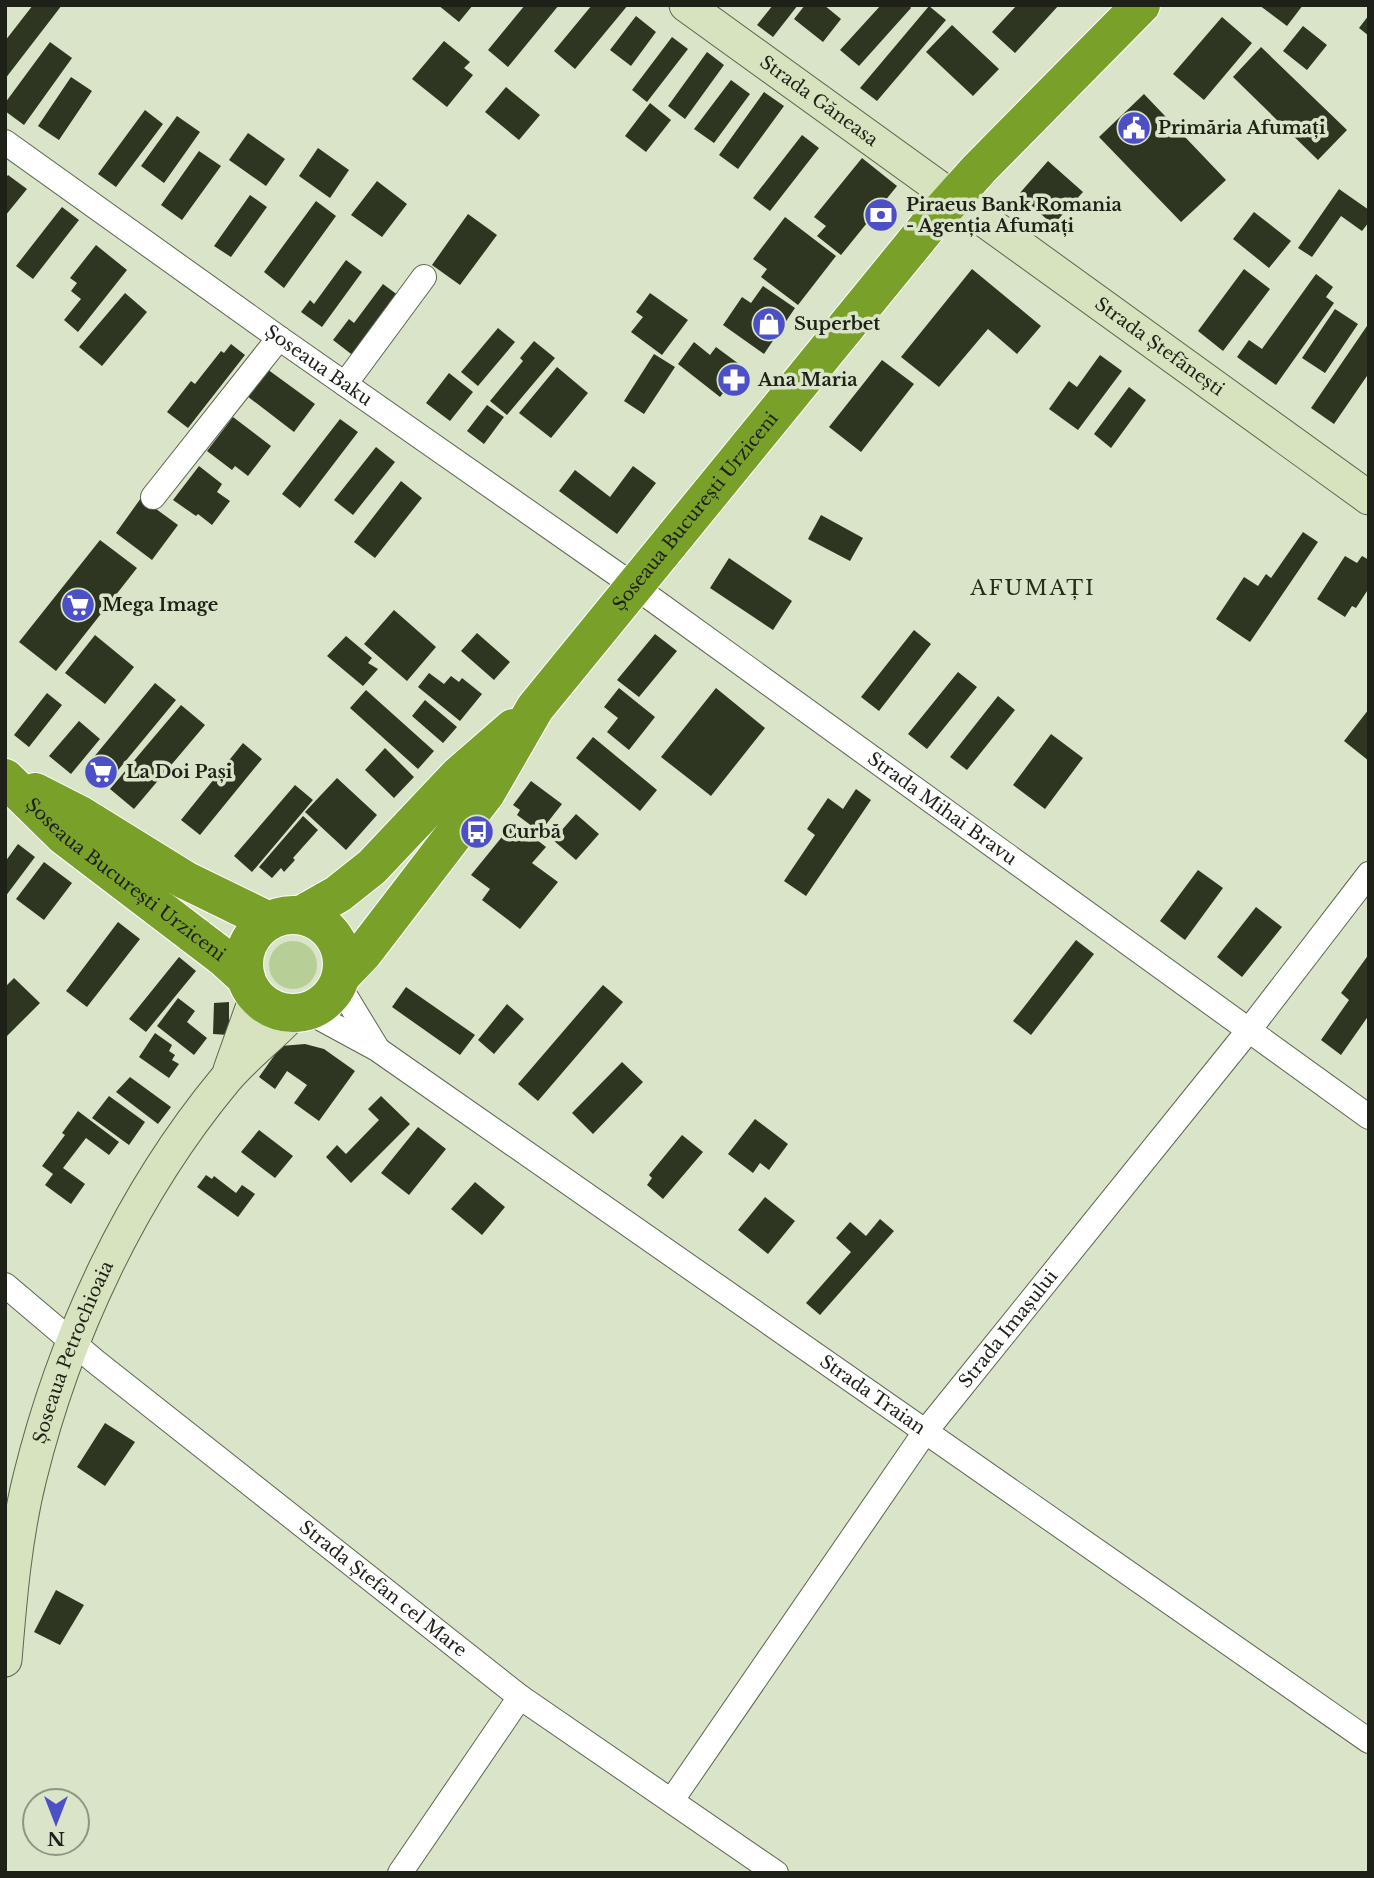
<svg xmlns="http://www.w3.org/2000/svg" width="1374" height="1878" viewBox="0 0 1374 1878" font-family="'Libre Baskerville',serif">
  <rect width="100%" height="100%" fill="#d9e4c9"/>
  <!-- green -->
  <path fill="#b7cf96" d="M269 965a24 24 0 1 1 48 0a24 24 0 1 1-48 0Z"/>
  <!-- building -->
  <path fill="#2e3621" d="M33 5H62L5 79V41Z
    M438 5H473L459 22Z
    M525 5H559L508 67 488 50Z
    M592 5H628L575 69 554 51Z
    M773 5H798L773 37 757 25Z
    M805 5H824L841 19 823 42 794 19Z
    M881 5H909L911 8 859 66 840 50Z
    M1017 5H1059L1015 53 992 32Z
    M1259 5H1303L1287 26Z
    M929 6 946 20 877 101 860 88Z
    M1369 15V36L1359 28Z
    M636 16 656 32 631 66 610 50Z
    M1222 17 1252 43 1204 100 1173 74Z
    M952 25 999 69 973 96 926 52Z
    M1303 26 1327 45 1307 70 1283 51Z
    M672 37 688 49 647 102 632 90Z
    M444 41 470 62 464 68 473 75 447 107 412 79Z
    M50 42 72 58 24 125 5 111V103Z
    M1261 47 1347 130 1318 160 1233 77Z
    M707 52 724 65 685 119 668 106Z
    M71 77 92 91 59 140 38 126Z
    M731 80 750 94 714 143 694 129Z
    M506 87 540 115 519 140 485 112Z
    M764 92 784 106 738 169 719 155Z
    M1144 94 1226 180 1181 222 1099 137Z
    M650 103 671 120 646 152 625 136Z
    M145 110 163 124 116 187 98 174Z
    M177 116 200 132 164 183 141 166Z
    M248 133 285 159 266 186 229 160Z
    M802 135 819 148 770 211 753 198Z
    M318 148 349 170 330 198 299 176Z
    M199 151 221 166 182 220 161 205Z
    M862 158 897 186 841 255 817 236 826 226 814 217Z
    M1048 161 1083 192 1053 225 1019 194Z
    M8 175 27 189 5 216V179Z
    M377 181 407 204 382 237 351 215Z
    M1339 189 1369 210V222L1362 231 1341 216 1312 257 1298 248Z
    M250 195 267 207 231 257 214 246Z
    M316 201 336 216 284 288 264 272Z
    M62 207 79 220 33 279 16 266Z
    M1254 212 1291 241 1269 268 1233 239Z
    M468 214 497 235 460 285 432 265Z
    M785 217 836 256 798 305 761 277 767 269 753 259Z
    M96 245 127 270 78 332 64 320 81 299 71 291 77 283 70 278Z
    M346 260 362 272 322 327 301 312 310 300 314 304Z
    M972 269 1041 326 1017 354 988 329 939 387 901 357Z
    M1244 269 1270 289 1223 351 1198 331Z
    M1316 274 1333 287 1326 297 1334 303 1276 385 1237 357 1249 340 1262 349Z
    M383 284 399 296 355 357 333 340 349 319 354 323Z
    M763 286 795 308 764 354 723 325 742 297 751 303Z
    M125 293 147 312 102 366 79 347Z
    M650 293 688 320 662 355 631 332 643 317 636 312Z
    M1335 309 1358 324 1325 373 1302 358Z
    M1369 323V373L1334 424 1311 408Z
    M498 328 515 342 478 386 461 372Z
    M534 341 555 358 507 415 490 401 523 361 520 358Z
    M694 342 710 355 716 347 743 367 720 397 678 364Z
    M231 344 245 355 188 428 167 412 191 381 195 384 221 351 224 353Z
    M654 354 675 367 644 414 624 401Z
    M1100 355 1122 371 1078 430 1049 409 1069 381 1077 387Z
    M882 360 914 384 861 452 829 427Z
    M557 367 588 393 551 438 519 413Z
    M267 369 315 404 294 432 247 396Z
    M449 373 473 392 450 421 426 403Z
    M1129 387 1146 400 1111 448 1094 434Z
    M487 405 504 417 484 444 467 431Z
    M233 417 271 446 248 476 235 466 232 470 207 451Z
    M340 419 358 432 300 508 282 494Z
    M376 447 395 462 353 515 334 500Z
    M199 466 222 484 217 492 230 501 212 525 198 514 196 516 173 500Z
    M633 466 656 483 617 534 559 491 575 470 610 497Z
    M401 481 422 498 375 558 354 542Z
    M141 498 178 525 152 560 116 533Z
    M821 515 863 538 850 561 808 539Z
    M1303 532 1318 542 1250 642 1216 619 1244 577 1258 586 1266 574 1271 578Z
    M100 540 137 568 56 671 19 642Z
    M1345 556 1357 563 1362 556 1369 560V588L1356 608 1352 606 1345 617 1317 599Z
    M729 558 792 601 773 630 710 588Z
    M394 610 436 647 407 681 364 644Z
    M914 630 931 644 879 711 861 697Z
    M477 633 510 662 494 680 461 651Z
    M655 634 677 651 639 697 617 680Z
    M95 635 134 667 105 704 65 673Z
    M346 636 372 658 368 663 378 669 363 686 327 656Z
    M958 672 977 687 927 749 908 734Z
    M429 673 444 684 451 676 459 682 462 678 482 694 460 721 418 687Z
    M155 683 176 700 105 786 84 769Z
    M619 688 655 717 629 750 607 732 618 718 604 707Z
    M716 688 765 728 711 796 661 757Z
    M366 690 434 751 418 769 350 708Z
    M47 693 62 705 29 747 14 735Z
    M998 696 1015 710 967 770 950 757Z
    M425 700 457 727 443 743 412 716Z
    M181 705 205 725 134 809 110 789Z
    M1369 709V761L1344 741Z
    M79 721 100 739 71 774 49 756Z
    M1051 734 1083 758 1045 809 1013 785Z
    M593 737 657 790 640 811 576 758Z
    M243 743 262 759 200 835 181 820Z
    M385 748 414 777 394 798 365 770Z
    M337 778 377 815 346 850 305 812Z
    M531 781 562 804 540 832 517 815 520 810 513 805Z
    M295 785 313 800 252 872 234 856Z
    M856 789 871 800 806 896 784 881 815 835 807 829 828 798 843 809Z
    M576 814 599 834 576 860 553 840Z
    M303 816 318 830 293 858 295 860 284 872 281 868 272 878 259 867Z
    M514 822 546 847 532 863 558 882 520 929 482 900 490 889 471 875Z
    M18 844 35 857 5 897V862Z
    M44 862 72 883 44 920 16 899Z
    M1198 870 1223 888 1185 940 1160 921Z
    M1256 907 1282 927 1242 977 1217 957Z
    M118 922 140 939 87 1007 66 991Z
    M1076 940 1094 954 1031 1035 1013 1021Z
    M1369 954V1015L1341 1055 1321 1040 1349 1000 1341 993Z
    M179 957 196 971 146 1032 129 1019Z
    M14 978 40 1003 5 1038V987Z
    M603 985 623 1002 538 1101 518 1084Z
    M406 987 475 1035 460 1055 392 1007Z
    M178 998 195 1011 187 1022 207 1038 194 1055 157 1026Z
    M229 1002V1035L213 1034 214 1003Z
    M507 1004 524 1019 494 1054 478 1040Z
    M155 1033 172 1045 169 1051 175 1055 172 1060 179 1064 169 1078 139 1057Z
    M305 1044 324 1049 355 1071 319 1121 294 1103 307 1085 287 1071 275 1089 259 1077 281 1046Z
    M622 1062 643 1082 593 1134 572 1113Z
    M130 1077 171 1107 158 1124 116 1092Z
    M109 1096 145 1122 129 1145 92 1118Z
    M381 1096 410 1124 351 1183 326 1157 337 1145 346 1154 379 1120 368 1109Z
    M78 1111 119 1142 109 1155 86 1138 63 1168 85 1184 71 1204 45 1185 53 1174 42 1166 65 1135 62 1133Z
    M755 1119 788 1144 769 1170 760 1163 753 1173 728 1154Z
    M418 1127 446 1149 409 1195 381 1173Z
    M259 1130 293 1156 275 1178 241 1152Z
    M682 1135 703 1152 663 1199 647 1185 652 1178 649 1175Z
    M206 1175 212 1179 214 1176 236 1193 242 1185 255 1194 238 1217 197 1187Z
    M475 1182 505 1207 482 1235 451 1209Z
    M765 1197 795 1221 768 1254 738 1230Z
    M880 1219 894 1231 820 1315 806 1303 851 1252 836 1238 850 1222 866 1236Z
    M105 1423 135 1442 105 1486 77 1467Z
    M56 1590 84 1605 60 1645 34 1632Z"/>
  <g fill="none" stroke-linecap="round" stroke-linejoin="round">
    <!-- street casing -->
    <g stroke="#5c664e" stroke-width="26">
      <g id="street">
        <path id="s1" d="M5 142 279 338 634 586 1369 1117"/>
        <path d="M345 384 424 277"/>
        <path d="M153 497 279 338"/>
        <path d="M338 984 377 1048"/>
        <path id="s2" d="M307 1011 377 1049 1369 1741"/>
        <path id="s3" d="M5 1285 96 1362 520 1697 776 1873"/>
        <path id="s4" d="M672 1800 925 1432 1249 1030 1369 874"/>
        <path d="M400 1873 520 1697"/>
      </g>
    </g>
    <!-- secondary casing -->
    <g stroke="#5c664e" stroke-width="35">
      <g id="secondary">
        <path id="s5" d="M686 5 1369 498"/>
        <path d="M230 1070 256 997"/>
        <path id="s6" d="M5 1660C10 1599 15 1537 30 1477 65 1335 132 1192 225 1080 245 1056 272 1036 293 1013"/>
      </g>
    </g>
    <!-- highway casing -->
    <g stroke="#fff" stroke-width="40">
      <g id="highway">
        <path id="s7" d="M5 778 64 836 224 958 246 978"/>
        <path d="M35 792 80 815 185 880 269 921"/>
        <path d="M301 915 338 894 372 867 459 775 513 728"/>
        <circle cx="293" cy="964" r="49"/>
        <path id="s8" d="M342 975 364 952 486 793 535 708 929 225 979 169 1141 5"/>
      </g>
    </g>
    <!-- street -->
    <use href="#street" stroke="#fff" stroke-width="24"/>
    <!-- secondary -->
    <use href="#secondary" stroke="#d7e2be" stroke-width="33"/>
    <!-- highway -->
    <use href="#highway" stroke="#79a028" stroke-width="38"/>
  </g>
  <!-- icons -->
  <defs>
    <g id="civic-disc" transform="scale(1.75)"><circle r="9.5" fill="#4c50c6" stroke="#d9e4c9"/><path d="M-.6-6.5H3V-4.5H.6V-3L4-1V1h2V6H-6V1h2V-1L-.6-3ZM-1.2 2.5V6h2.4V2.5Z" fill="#fff"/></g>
    <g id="bank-disc" transform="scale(1.75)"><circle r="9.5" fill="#4c50c6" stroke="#d9e4c9"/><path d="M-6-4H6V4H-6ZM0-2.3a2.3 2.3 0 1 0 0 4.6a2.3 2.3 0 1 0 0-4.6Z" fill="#fff"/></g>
    <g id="shop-disc" transform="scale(1.75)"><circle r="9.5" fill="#4c50c6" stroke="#d9e4c9"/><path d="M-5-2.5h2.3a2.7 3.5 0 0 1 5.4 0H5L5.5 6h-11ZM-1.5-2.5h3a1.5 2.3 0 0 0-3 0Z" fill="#fff"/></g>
    <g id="pharmacy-disc" transform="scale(1.75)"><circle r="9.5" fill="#4c50c6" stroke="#d9e4c9"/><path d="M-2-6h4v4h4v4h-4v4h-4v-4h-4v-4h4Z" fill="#fff"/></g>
    <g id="supermarket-disc" transform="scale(1.75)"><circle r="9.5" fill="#4c50c6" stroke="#d9e4c9"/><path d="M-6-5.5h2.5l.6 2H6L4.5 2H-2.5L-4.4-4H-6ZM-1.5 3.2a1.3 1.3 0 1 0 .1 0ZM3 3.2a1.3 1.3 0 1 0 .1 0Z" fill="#fff"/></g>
    <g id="bus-disc" transform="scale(1.75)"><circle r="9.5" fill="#4c50c6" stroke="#d9e4c9"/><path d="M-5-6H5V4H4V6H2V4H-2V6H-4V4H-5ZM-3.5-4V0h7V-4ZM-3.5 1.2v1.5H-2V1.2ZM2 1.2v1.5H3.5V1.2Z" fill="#fff"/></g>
  </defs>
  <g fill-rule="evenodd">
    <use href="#civic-disc" x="1134" y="128"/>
    <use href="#bank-disc" x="881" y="215"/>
    <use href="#shop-disc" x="769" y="324"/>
    <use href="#pharmacy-disc" x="734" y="380"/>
    <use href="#supermarket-disc" x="78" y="605"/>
    <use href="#supermarket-disc" x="101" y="772"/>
    <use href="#bus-disc" x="477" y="832"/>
  </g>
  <g text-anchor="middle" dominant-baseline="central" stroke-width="7" stroke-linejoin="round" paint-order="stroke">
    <!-- street labels -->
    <g font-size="18" fill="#1d2117" stroke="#d9e4c9">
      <text stroke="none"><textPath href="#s5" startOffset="164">Strada Găneasa</textPath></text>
      <text stroke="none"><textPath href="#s5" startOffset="584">Strada Ștefănești</textPath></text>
      <text stroke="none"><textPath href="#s1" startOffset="385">Șoseaua Baku</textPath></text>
      <text stroke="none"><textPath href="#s8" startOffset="584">Șoseaua București Urziceni</textPath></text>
      <text stroke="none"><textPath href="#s1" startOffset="1150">Strada Mihai Bravu</textPath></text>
      <text stroke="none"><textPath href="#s7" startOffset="158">Șoseaua București Urziceni</textPath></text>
      <text stroke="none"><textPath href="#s4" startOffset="579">Strada Imașului</textPath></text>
      <text stroke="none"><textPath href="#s6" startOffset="317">Șoseaua Petrochioaia</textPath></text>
      <text stroke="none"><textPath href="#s2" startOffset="684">Strada Traian</textPath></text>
      <text stroke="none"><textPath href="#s3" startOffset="485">Strada Ștefan cel Mare</textPath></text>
    </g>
    <!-- poi labels -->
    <g font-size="18" font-weight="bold" fill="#1d2117" stroke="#d9e4c9" text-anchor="start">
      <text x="1158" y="128">Primăria Afumați</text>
      <text x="906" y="205">Piraeus Bank Romania<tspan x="906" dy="21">- Agenția Afumați</tspan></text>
      <text x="794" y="324">Superbet</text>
      <text x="758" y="380">Ana Maria</text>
      <text x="102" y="605">Mega Image</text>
      <text x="126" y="772">La Doi Pași</text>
      <text x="502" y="832">Curbă</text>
    </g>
    <!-- quarter labels -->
    <g font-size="21" letter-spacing="2" fill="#262e19" stroke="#d9e4c9">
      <text x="1033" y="588">AFUMAȚI</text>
    </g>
  </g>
  <!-- border -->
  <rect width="1374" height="1878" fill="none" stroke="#1d2117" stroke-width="14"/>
  <!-- north arrow -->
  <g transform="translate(56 1822) rotate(180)"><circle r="33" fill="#d9e4c9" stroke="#8e9682" stroke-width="2"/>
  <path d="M0-5L12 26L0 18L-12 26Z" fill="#4c50c6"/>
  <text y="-10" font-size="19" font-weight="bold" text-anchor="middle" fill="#1d2117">N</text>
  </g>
</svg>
